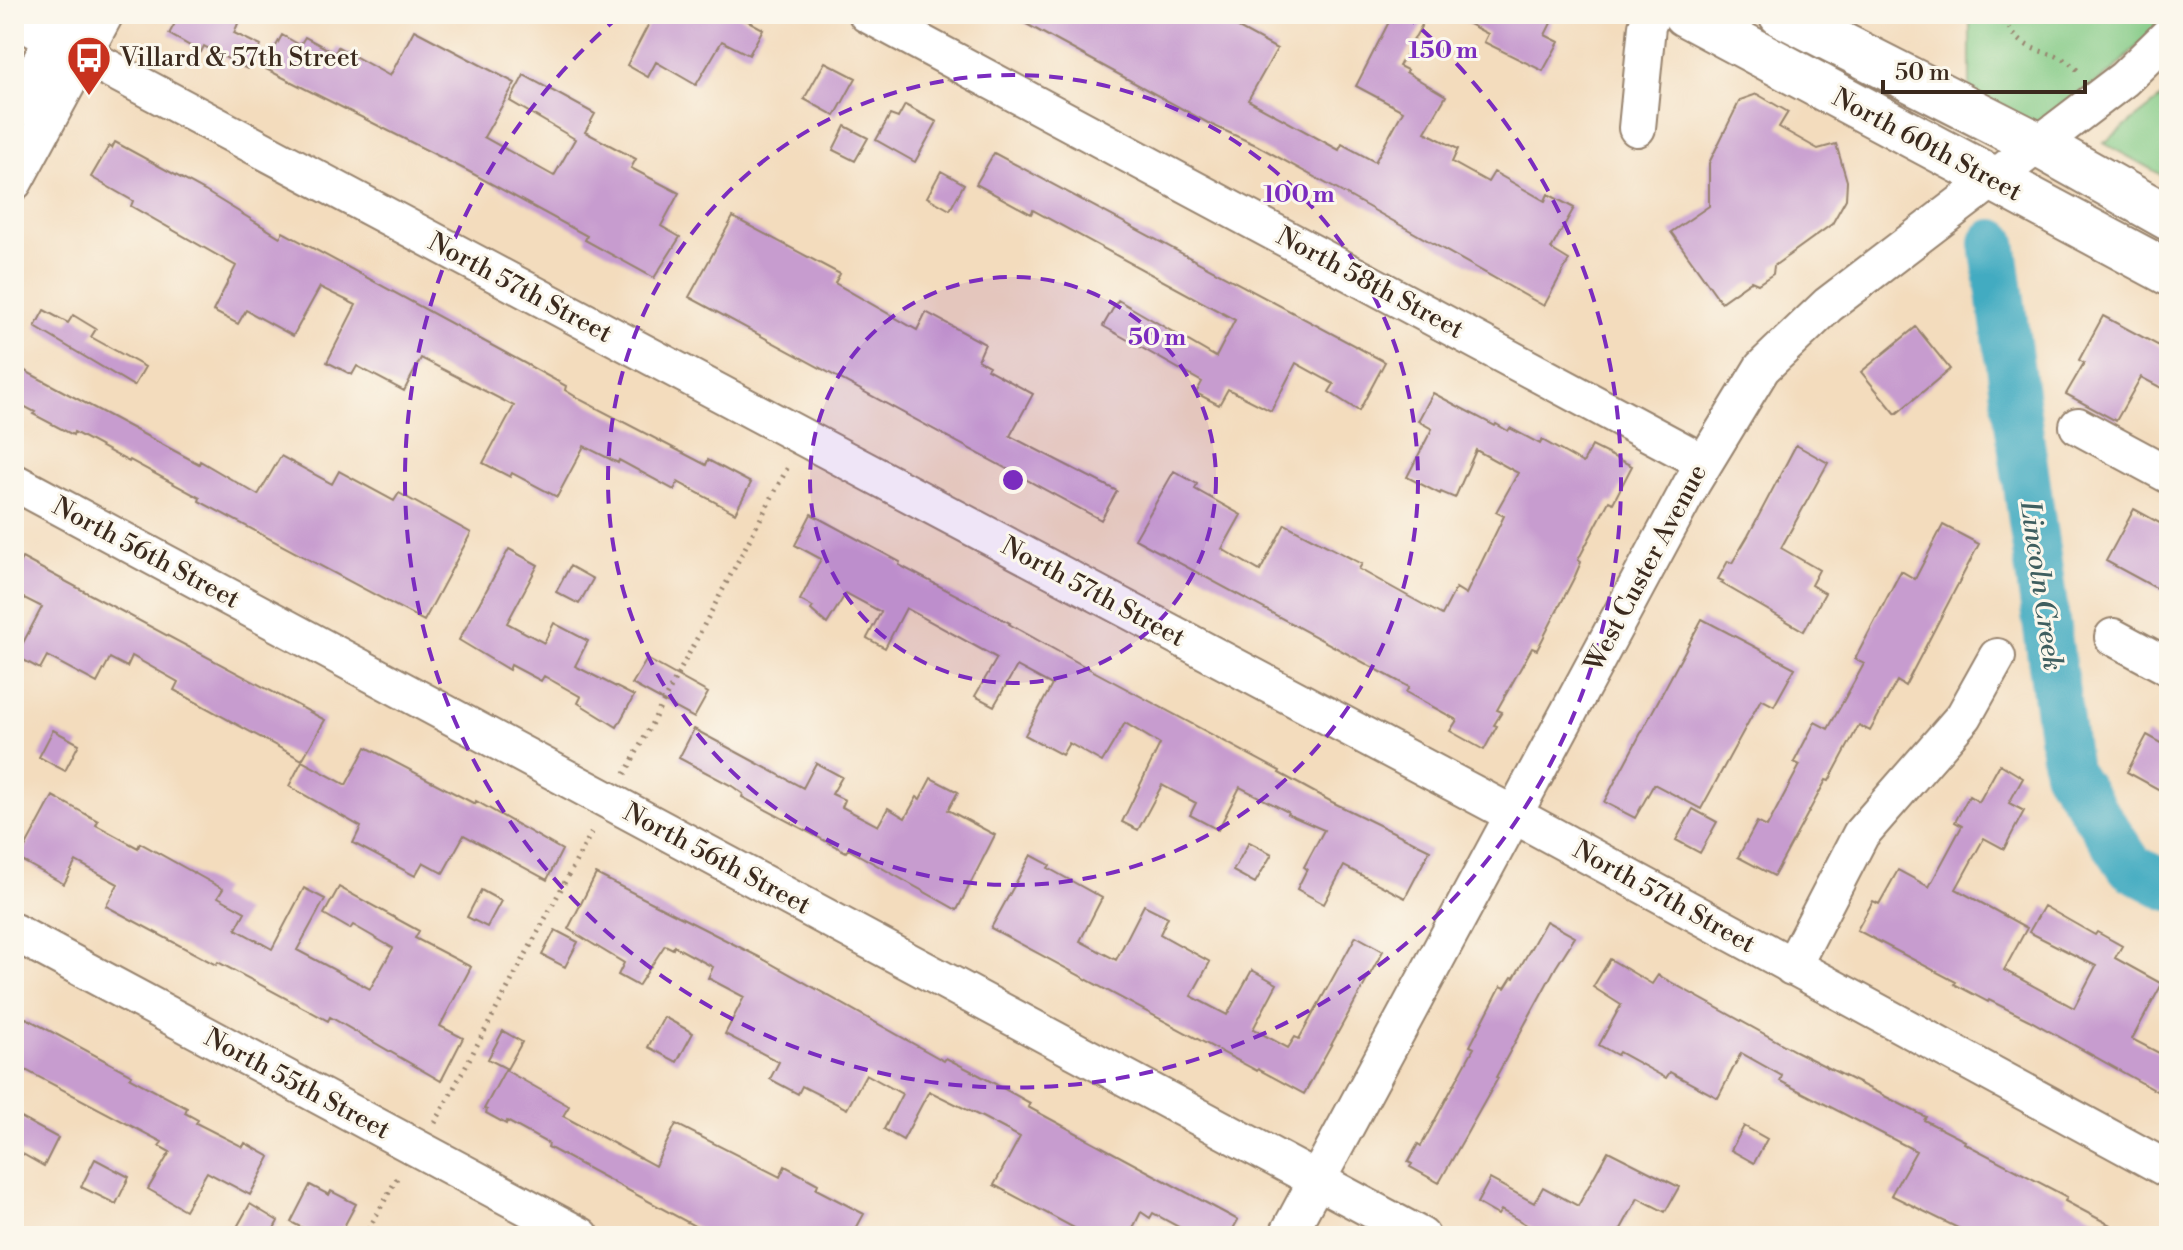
<svg xmlns="http://www.w3.org/2000/svg" width="2183" height="1250" viewBox="0 0 2183 1250" font-family="'Libre Bodoni',serif">
  <rect width="100%" height="100%" fill="#fbf7ec"/>
  <filter id="ink" filterUnits="userSpaceOnUse"><feTurbulence type="fractalNoise" baseFrequency=".0125" numOctaves="2"/><feDisplacementMap in="SourceGraphic" scale="16" xChannelSelector="R" yChannelSelector="G"/><feConvolveMatrix kernelMatrix="1 2 1 2 8 2 1 2 1" color-interpolation-filters="sRGB"/></filter>
  <filter id="wash" filterUnits="userSpaceOnUse"><feTurbulence type="fractalNoise" baseFrequency=".006" numOctaves="4" result="noise"/><feDisplacementMap in="SourceGraphic" scale="32" xChannelSelector="R" yChannelSelector="G"/><feGaussianBlur stdDeviation="1.8" result="paint"/><feColorMatrix in="noise" values="0 0 0 0 0 0 0 0 0 0 0 0 0 0 0 0 0 1.4 0 .05"/><feComposite in="paint" operator="in"/></filter>
  <g filter="url(#wash)">
    <rect width="100%" height="100%" fill="#f3dcbd"/>
    <!-- green -->
    <path fill="#84ca86" stroke="#607a52" stroke-width="2" d="M1970 14H2169L2112 72 2035 125 1970 91Z
      M2169 92V179L2104 143Z"/>
    <g fill="none" stroke-linecap="round" stroke-linejoin="round">
      <!-- river -->
      <path stroke="#42abc1" stroke-width="48" d="M1993 243 2067 771 2131 867 2169 887"/>
    </g>
    <g id="blocks">
      <!-- building -->
      <path fill="#c79ccf" d="M180 14H242L234 33 261 46 247 69 204 46 201 52 169 34Z
        M654 14H735L763 29 749 55 722 41 696 85 656 62 648 77 627 65Z
        M1008 14H1213L1277 49 1248 100 1339 150 1342 144 1375 162 1403 111 1356 86 1393 14H1428L1399 66 1407 70 1406 72 1446 96 1425 132 1458 149 1452 162 1488 182 1494 172 1545 201 1548 194 1574 208 1551 249 1569 260 1544 306 1347 195 1256 145 1208 123Z
        M1450 14H1538L1552 21 1545 35 1559 42 1543 71 1484 42 1488 34Z
        M414 30 515 83 484 137 554 176 575 139 510 101 524 75 595 114 585 132 636 159 631 168 679 193 661 226 680 237 654 278 585 240 587 236 466 170 264 68 282 35 300 45 305 37 335 53 338 47 390 76Z
        M825 62 856 78 835 116 804 99Z
        M1757 94 1788 112 1779 127 1818 149 1836 144 1847 181 1846 199 1832 224 1774 266 1773 274 1758 284 1751 281 1721 302 1671 232 1709 206V163L1740 100Z
        M905 105 937 122 915 162 876 140 890 115 898 118Z
        M845 126 868 138 855 161 833 150Z
        M115 142 205 191 280 237 283 232 515 358 566 386 565 390 581 400 706 465 708 460 751 483 735 513 678 482 674 490 619 460 618 463 584 446 557 497 512 473 510 477 483 463 514 406 421 358 404 391 357 366 352 375 327 362 356 305 320 287 293 336 246 310 238 324 213 311 236 266 131 206 133 201 91 177 109 146 112 148Z
        M994 153 1385 362 1359 411 1329 392 1334 384 1296 363 1271 411 1228 389 1219 405 1196 393 1202 382 1103 326 1118 300 1216 357 1235 320 1033 210 1031 214 976 184Z
        M941 171 964 184 950 210 927 197Z
        M733 217 840 274 835 283 917 330 926 312 985 344 978 360 989 366 987 369 1033 394 1010 436 1117 491 1101 520 689 297Z
        M44 310 68 323 73 315 96 329 91 337 145 367 134 386 35 327Z
        M2103 316 2169 351V392L2141 377 2116 421 2066 394 2084 363 2079 360Z
        M1916 327 1950 369 1896 414 1861 372Z
        M14 365 199 464 200 461 258 495 281 456 332 484 339 471 394 501 399 493 471 533 424 621 199 501 200 498 130 460 129 462 74 432 73 435 33 414 35 412 14 401Z
        M1433 393 1495 426 1496 424 1508 431 1510 428 1540 444 1542 440 1583 463 1592 446 1632 466 1613 503 1609 501 1578 560 1581 562 1575 576 1537 650 1532 648 1497 710 1502 712 1494 725 1497 726 1484 750 1450 731 1457 720 1406 692 1409 687 1135 539 1174 471 1197 484 1195 489 1241 515 1222 549 1260 571 1285 524 1362 564 1359 569 1442 615 1456 588 1466 594 1504 516 1496 512 1518 473 1476 450 1455 498 1441 492 1440 494 1407 477 1432 429 1418 421Z
        M1796 445 1828 463 1781 548 1819 570 1811 585 1825 593 1804 631 1721 583 1723 581 1718 579 1728 561 1732 563 1748 536Z
        M2134 509 2169 528V595L2106 561Z
        M811 514 900 562 899 565 1010 623 1009 624 1084 666 1280 771 1279 773 1332 802 1430 850 1405 898 1344 866 1324 904 1297 889 1307 869 1304 867 1324 830 1287 814 1288 812 1240 787 1218 830 1190 815 1196 803 1162 785 1138 830 1122 822 1160 744 1125 723 1102 762 1069 743 1062 755 1025 735 1052 685 1017 666 994 706 975 696 997 658 906 608 885 648 867 638 881 612 846 593 827 624 811 610 813 607 800 600 821 559 795 545Z
        M1943 525 1979 544 1905 686 1897 681 1870 731 1859 725 1829 781 1826 780 1774 876 1738 857 1757 822 1767 827 1800 765 1794 762 1815 722 1828 729 1864 664 1855 659 1901 571 1915 579Z
        M509 549 538 565 507 623 544 643 554 623 588 641 575 666 634 696 617 727 578 703 581 697 544 676 541 681 511 665 509 670 459 640Z
        M22 558 325 720 302 760 174 690 178 682 132 656 127 667 110 658 97 683 47 656 40 669 16 656 42 607 14 593V573Z
        M570 566 593 579 579 604 556 592Z
        M1702 619 1795 668 1774 706 1761 699 1701 809 1654 784 1635 818 1604 802Z
        M647 659 708 693 694 718 632 684Z
        M694 729 803 788 816 763 842 777 832 794 845 800 842 807 878 826 888 808 905 818 917 797 920 799 931 778 958 792 948 810 995 835 957 910 848 849 846 852 742 797 743 794 732 786 679 758Z
        M53 730 79 744 65 771 39 757Z
        M2147 735 2169 747V795L2127 772Z
        M366 747 475 804 476 801 562 850 547 880 464 835 443 873 423 862 415 876 353 843 361 827 289 786 302 761 346 785Z
        M2000 764 2023 778 2009 803 2024 811 2004 849 1984 838 1956 889 2027 928 2004 970 2074 1008 2096 966 2029 932 2044 906 2095 935 2097 932 2122 946 2115 958 2162 984 2132 1039 2169 1058V1098L2029 1020 1989 1000 1988 1002 1954 984 1956 982 1857 930 1873 901 1879 904 1898 870 1929 887 1962 826 1955 822 1969 796 1979 802Z
        M53 796 98 821 96 825 138 848 140 843 223 889 218 897 245 912 236 929 272 949 304 888 325 899 297 950 370 989 393 948 353 925 350 929 324 914 339 887 419 931 415 938 471 967 440 1026 463 1038 441 1081 330 1017 328 1021 218 962 216 965 106 906 118 884 76 861 64 884 19 859Z
        M1693 809 1717 822 1700 853 1676 840Z
        M1249 842 1272 854 1255 883 1233 871Z
        M1031 855 1050 865 1048 868 1102 898 1080 941 1116 960 1144 905 1168 917 1160 934 1210 962 1191 996 1227 1015 1252 970 1277 984 1253 1029 1288 1048 1295 1037 1299 1039 1356 936 1383 951 1304 1094 1258 1069 1257 1071 991 928Z
        M596 874 761 958 944 1061 946 1058 979 1075 1030 1103 1028 1107 1238 1220 1229 1236H1195L1153 1213 1150 1218 1141 1212 1129 1236H1089L994 1185 1020 1137 984 1118 929 1091 903 1140 884 1129 902 1094 866 1074 847 1109 802 1086 798 1094 770 1079 779 1062 725 1034 744 997 708 978 713 967 674 946 673 949 665 945 638 986 618 975 624 963 568 929Z
        M481 890 501 901 487 927 467 917Z
        M1546 921 1575 937 1556 967 1496 1077 1498 1078 1439 1183 1410 1167 1412 1164 1408 1162 1418 1144 1421 1146 1449 1094 1474 1048 1470 1046 1501 986 1505 988 1512 977 1514 978Z
        M555 930 578 942 565 967 542 955Z
        M1610 959 1652 984 1658 975 1795 1051 1926 1117 1924 1120 1965 1141 1964 1143 2067 1197 2065 1201 2131 1236H1974L1891 1195 1916 1151 1780 1081 1782 1076 1741 1053 1718 1098 1670 1072 1666 1078 1619 1052 1617 1055 1599 1045 1621 1005 1593 987Z
        M664 1017 693 1033 677 1062 648 1047Z
        M26 1018 132 1075 130 1078 187 1108 185 1113 198 1120 196 1123 243 1147 245 1143 270 1157 250 1195 207 1172 185 1210 148 1189 170 1152 159 1146 162 1142 14 1064V1040Z
        M503 1031 522 1042 507 1069 488 1059Z
        M505 1070 569 1106 563 1116 655 1166 676 1124 780 1177 785 1166 818 1184 816 1189 864 1214 852 1236H713L548 1147 549 1144 507 1121 506 1124 486 1113 487 1110 484 1109Z
        M14 1114 58 1138 44 1166 14 1149Z
        M1744 1126 1767 1139 1754 1163 1731 1150Z
        M1608 1151 1679 1187 1665 1212 1638 1198 1617 1236H1546L1501 1210 1498 1215 1477 1203 1490 1179 1534 1203 1543 1187 1578 1206Z
        M95 1159 129 1177 116 1204 81 1187Z
        M310 1185 329 1195 331 1191 356 1204 339 1236H317L291 1222Z
        M250 1204 278 1221 270 1236H232Z"/>
    </g>
  </g>
  <g filter="url(#ink)">
    <use href="#blocks" fill-opacity="0" stroke="#97836e" stroke-width="2"/>
    <g fill="none" stroke-linecap="round" stroke-linejoin="round">
      <!-- minor casing -->
      <g stroke="#97836e" stroke-width="40">
        <path id="minor" d="M867 14 1703 462
          M14 18 1514 815 2169 1170
          M14 110 67 14
          M1637 128 1647 26 1652 14
          M14 182 105 14
          M2078 426 2169 475
          M14 482 1421 1236
          M2113 637 2169 667
          M14 932 581 1236
          M1792 967 1861 834 1964 716 1997 657
          M1287 1236 1692 483 1762 368 1828 305 2124 79 2169 35"/>
      </g>
      <!-- major casing -->
      <g stroke="#97836e" stroke-width="48">
        <path id="major" d="M1685 14 2169 273
          M1781 14 2037 144 2169 218"/>
      </g>
      <!-- path -->
      <path stroke="#97836e" stroke-width="5" stroke-dasharray="2 6" stroke-linecap="butt" d="M2001 14C2027 66 2051 40 2080 73
        M625 774 789 465
        M435 1123 594 828
        M365 1236 397 1178"/>
      <!-- minor -->
      <use href="#minor" stroke="#fff" stroke-width="36"/>
      <!-- major -->
      <use href="#major" stroke="#fff" stroke-width="44"/>
    </g>
  </g>
  <!-- distance rings -->
  <circle cx="1013" cy="480" r="203" fill="#7b2cbf" fill-opacity=".12"/>
  <g fill="none" stroke="#7b2cbf" stroke-width="4" stroke-dasharray="14 10">
    <circle cx="1013" cy="480" r="203"/>
    <circle cx="1013" cy="480" r="405"/>
    <path d="M1404 14A608 608 0 1 1 622 14"/>
  </g>
  <!-- icons -->
  <defs>
    <g id="bus-pin" transform="scale(2.3)"><path d="M0 17L-7.5 6A9.5 9.5 0 1 1 7.5 6Z" fill="#c8321e" stroke="#fbf7ec"/><path d="M-5-6H5V4H4V6H2V4H-2V6H-4V4H-5ZM-3.5-4V0h7V-4ZM-3.5 1.2v1.5H-2V1.2ZM2 1.2v1.5H3.5V1.2Z" fill="#fff"/></g>
  </defs>
  <g fill-rule="evenodd">
    <use href="#bus-pin" x="89" y="58"/>
  </g>
  <g text-anchor="middle" dominant-baseline="central" stroke-width="6" stroke-linejoin="round" paint-order="stroke">
    <!-- poi labels -->
    <g font-size="26" fill="#3b2a1e" stroke="#fbf7ec" text-anchor="start">
      <text x="120" y="58">Villard &amp; 57th Street</text>
    </g>
    <!-- street labels -->
    <g font-size="26" fill="#3b2a1e" stroke="#fbf7ec">
      <text transform="translate(1927 145) rotate(28)">North 60th Street</text>
      <text transform="translate(1370 283) rotate(28)">North 58th Street</text>
      <text transform="translate(520 288) rotate(28)">North 57th Street</text>
      <text transform="translate(146 553) rotate(28)">North 56th Street</text>
      <text transform="translate(1646 568) rotate(-62)">West Custer Avenue</text>
      <text transform="translate(1093 592) rotate(28)">North 57th Street</text>
      <text transform="translate(717 859) rotate(28)">North 56th Street</text>
      <text transform="translate(1664 897) rotate(29)">North 57th Street</text>
      <text transform="translate(297 1084) rotate(28)">North 55th Street</text>
    </g>
    <!-- water labels -->
    <g font-size="28" font-style="italic" fill="#3e5e5f" stroke="#fbf7ec">
      <text transform="translate(2041 586) rotate(82)">Lincoln Creek</text>
    </g>
  </g>
  <circle cx="1013" cy="480" r="12" fill="#7b2cbf" stroke="#fbf7ec" stroke-width="4"/>
  <g font-size="24" text-anchor="middle" font-weight="bold" fill="#7b2cbf" stroke="#fbf7ec" stroke-width="6" stroke-linejoin="round" paint-order="stroke">
    <text x="1443" y="58">150 m</text>
    <text x="1299" y="202">100 m</text>
    <text x="1157" y="345">50 m</text>
  </g>
  <!-- margin -->
  <rect width="2183" height="1250" fill="none" stroke="#fbf7ec" stroke-width="48"/>
  <!-- scale -->
  <path d="M1883 80v12h202v-12" fill="none" stroke="#3b2a1e" stroke-width="4"/>
  <text x="1895" y="80" font-size="24" fill="#3b2a1e" stroke="#fbf7ec" stroke-width="6" paint-order="stroke">50 m</text>
</svg>
